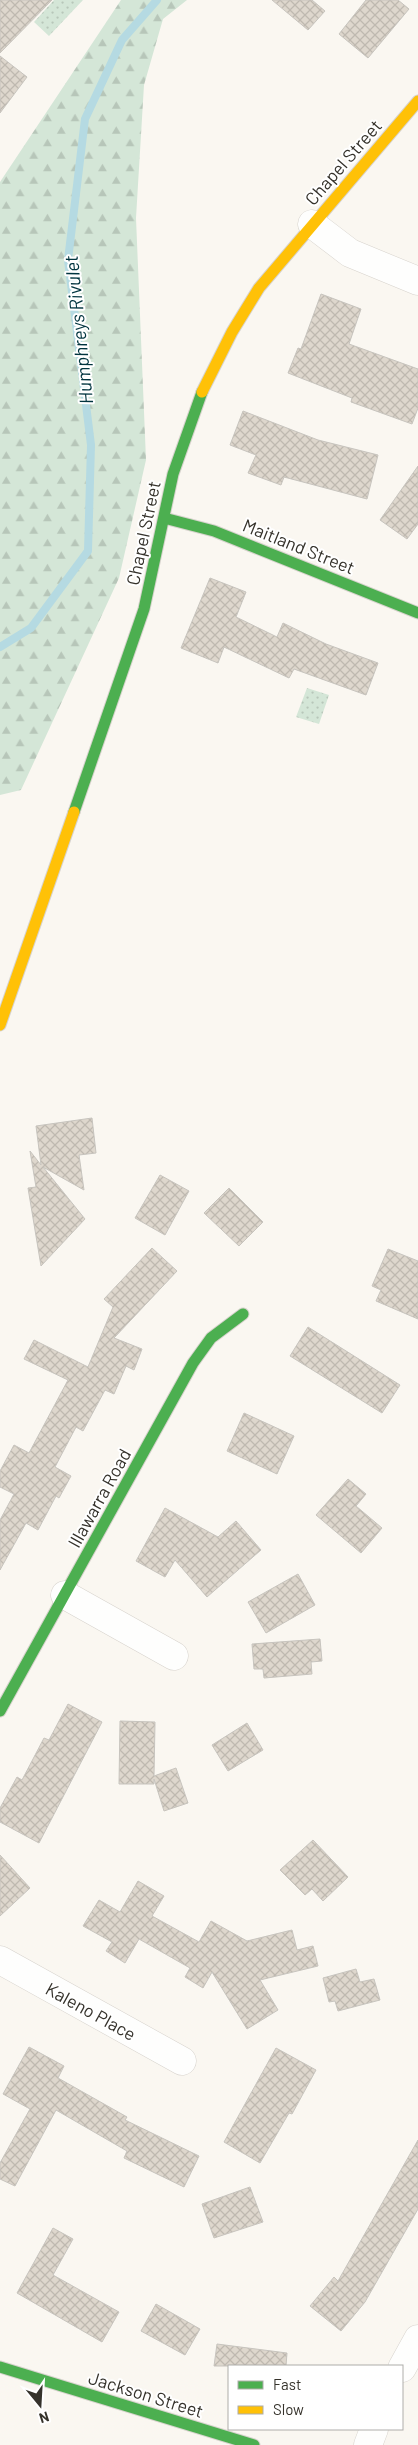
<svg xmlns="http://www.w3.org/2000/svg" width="418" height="2445" viewBox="0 0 418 2445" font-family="Barlow,sans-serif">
  <defs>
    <pattern id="forest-firs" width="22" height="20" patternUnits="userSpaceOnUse" patternTransform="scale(1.25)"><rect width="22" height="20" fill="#d4e6d7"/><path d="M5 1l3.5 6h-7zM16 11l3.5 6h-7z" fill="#b7c6b9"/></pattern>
    <pattern id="park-dots" width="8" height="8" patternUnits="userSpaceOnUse" patternTransform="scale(1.25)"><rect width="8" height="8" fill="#d4e6d7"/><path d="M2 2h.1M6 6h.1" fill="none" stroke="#b7c6b9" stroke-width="1.8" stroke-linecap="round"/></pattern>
    <pattern id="building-cross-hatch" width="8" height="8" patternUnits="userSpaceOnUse" patternTransform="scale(1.25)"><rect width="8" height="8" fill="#ded7cd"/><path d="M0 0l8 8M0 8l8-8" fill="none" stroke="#bfb9b0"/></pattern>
  </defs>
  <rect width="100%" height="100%" fill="#faf7f1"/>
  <!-- forest -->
  <path fill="url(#forest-firs)" d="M121 0H187L163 19 144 85 136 218 146 460 119 578 21 790 0 795V182Z"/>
  <!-- park -->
  <path fill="url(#park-dots)" d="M54 0H83L49 36 34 22Z
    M307 688 329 695 319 724 296 717Z"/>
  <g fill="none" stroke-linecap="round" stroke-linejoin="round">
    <!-- stream -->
    <path stroke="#b5dae2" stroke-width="8" d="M0 647 31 628 88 551 91 445 68 260 85 119 122 40 157 0"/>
  </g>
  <!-- building -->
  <path fill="url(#building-cross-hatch)" stroke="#c7c4be" d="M0 0H52L0 53Z
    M272 0H312L325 11 308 30Z
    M366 0H398L409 9 368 58 339 34Z
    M0 56 27 77 0 113Z
    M321 294 361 309 349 344 418 369V408L412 424 351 402 352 398 288 373 298 348 301 349Z
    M243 411 318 440 378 455 367 499 284 477 281 485 248 473 256 455 230 445Z
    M418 466V524L407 539 380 520Z
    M210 578 246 592 236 617 277 637 283 623 326 644 378 663 366 695 294 669 289 678 224 647 218 663 181 648Z
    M92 1118 96 1153 79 1155 84 1190 43 1167 85 1219 41 1266 28 1188 36 1187 30 1151 41 1165 36 1126Z
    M160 1175 189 1191 165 1235 135 1218Z
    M229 1188 263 1222 239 1246 204 1213Z
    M152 1248 177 1271 114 1338 142 1349 134 1370 126 1366 114 1394 105 1390 83 1431 76 1427 55 1467 71 1476 59 1498 56 1496 38 1530 26 1523 0 1570V1520L14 1494 0 1487V1471L14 1445 29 1453 68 1380 24 1359 34 1340 88 1367 113 1307 104 1299Z
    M388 1249 418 1261V1319L376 1301 381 1290 372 1286Z
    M308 1327 400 1385 382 1413 290 1356Z
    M244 1413 294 1436 277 1474 227 1451Z
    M348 1479 366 1494 356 1506 382 1528 361 1553 316 1515Z
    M165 1508 218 1537 236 1521 261 1550 207 1597 175 1560 165 1577 136 1561Z
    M298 1574 315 1605 266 1633 248 1602Z
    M320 1639 322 1661 311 1662 312 1674 264 1678 263 1669H254L252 1644Z
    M68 1704 102 1722 39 1843 0 1822V1808L17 1777 22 1780 44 1738 49 1740Z
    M120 1721 155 1722 154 1776 176 1768 188 1803 164 1811 154 1779V1784H119Z
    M247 1723 263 1750 228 1771 212 1745Z
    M313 1840 348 1877 323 1901 312 1889 305 1895 280 1870Z
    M0 1855 30 1888 0 1916Z
    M138 1881 164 1896 152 1916 199 1942 211 1921 247 1941 292 1930 297 1950 313 1946 318 1966 260 1980 278 2010 247 2029 212 1972 203 1988 185 1977 190 1968 139 1939 125 1963 106 1951 112 1942 83 1926 99 1900 120 1912Z
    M356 1969 360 1982 374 1979 380 2000 338 2011 335 2001 329 2002 323 1978Z
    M29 2047 64 2066 58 2078 127 2117 125 2120 199 2156 184 2187 124 2158 127 2151 56 2110 15 2186 0 2179V2163L30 2109 3 2094Z
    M276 2048 316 2070 292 2114 289 2113 260 2163 224 2142Z
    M418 2140V2209L365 2302 341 2331 310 2306 334 2277 338 2281Z
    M250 2187 263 2222 214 2238 202 2204Z
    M53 2228 73 2239 53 2275 119 2312 102 2342 17 2293Z
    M156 2304 200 2329 185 2355 141 2331Z
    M217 2344 287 2353 286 2366H214Z"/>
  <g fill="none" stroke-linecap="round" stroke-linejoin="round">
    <!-- street casing -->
    <g stroke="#d7d3cd" stroke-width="29">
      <path id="street" d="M312 224 350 253 418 281
        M65 1595 174 1656
        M0 1960 182 2061
        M402 2368 418 2339
        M368 2445 374 2429"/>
    </g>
    <!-- fast casing -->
    <g stroke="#d7d3cd" stroke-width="13">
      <path id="fast" d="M164 518 214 531 418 613
        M74 812 144 609 173 474 202 392
        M0 1711 193 1363 211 1338 243 1314
        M0 2367 254 2445"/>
    </g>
    <!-- slow casing -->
    <g stroke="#d7d3cd" stroke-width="13">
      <path id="slow" d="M202 392 232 332 259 288 418 101
        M0 1025 74 812"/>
    </g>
    <!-- street -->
    <use href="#street" stroke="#fefefd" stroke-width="28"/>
    <!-- fast -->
    <use href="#fast" stroke="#4caf50" stroke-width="11"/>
    <!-- slow -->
    <use href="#slow" stroke="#ffc107" stroke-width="11"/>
  </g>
  <g text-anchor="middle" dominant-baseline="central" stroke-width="4" stroke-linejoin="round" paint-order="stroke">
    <!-- street labels -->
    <g font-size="18" fill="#35322b" stroke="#fff">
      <text transform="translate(343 162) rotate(-49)">Chapel Street</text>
      <text transform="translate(143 533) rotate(-78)">Chapel Street</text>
      <text transform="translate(299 546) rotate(22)">Maitland Street</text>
      <text transform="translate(99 1498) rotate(-61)">Illawarra Road</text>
      <text transform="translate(91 2011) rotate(29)">Kaleno Place</text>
      <text transform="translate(146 2394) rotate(17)">Jackson Street</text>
    </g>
    <!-- water labels -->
    <g font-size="19" font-style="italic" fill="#00343f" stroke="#fff">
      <text transform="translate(78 330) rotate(-96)">Humphreys Rivulet</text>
    </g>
  </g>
  <!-- legend -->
  <rect x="228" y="2365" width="175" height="65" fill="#ffffff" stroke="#aeadaa"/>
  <rect x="238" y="2381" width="25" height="8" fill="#4caf50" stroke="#aeadaa"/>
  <text x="273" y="2390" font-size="15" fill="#35322b">Fast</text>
  <rect x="238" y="2406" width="25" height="8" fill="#ffc107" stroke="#aeadaa"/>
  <text x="273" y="2415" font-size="15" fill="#35322b">Slow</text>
  <!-- north arrow -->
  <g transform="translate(40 2405) rotate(162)" stroke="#ffffff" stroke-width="4" paint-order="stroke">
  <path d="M0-4L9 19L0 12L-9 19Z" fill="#35322b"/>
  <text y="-8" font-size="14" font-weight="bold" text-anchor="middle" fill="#35322b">N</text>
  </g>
</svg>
